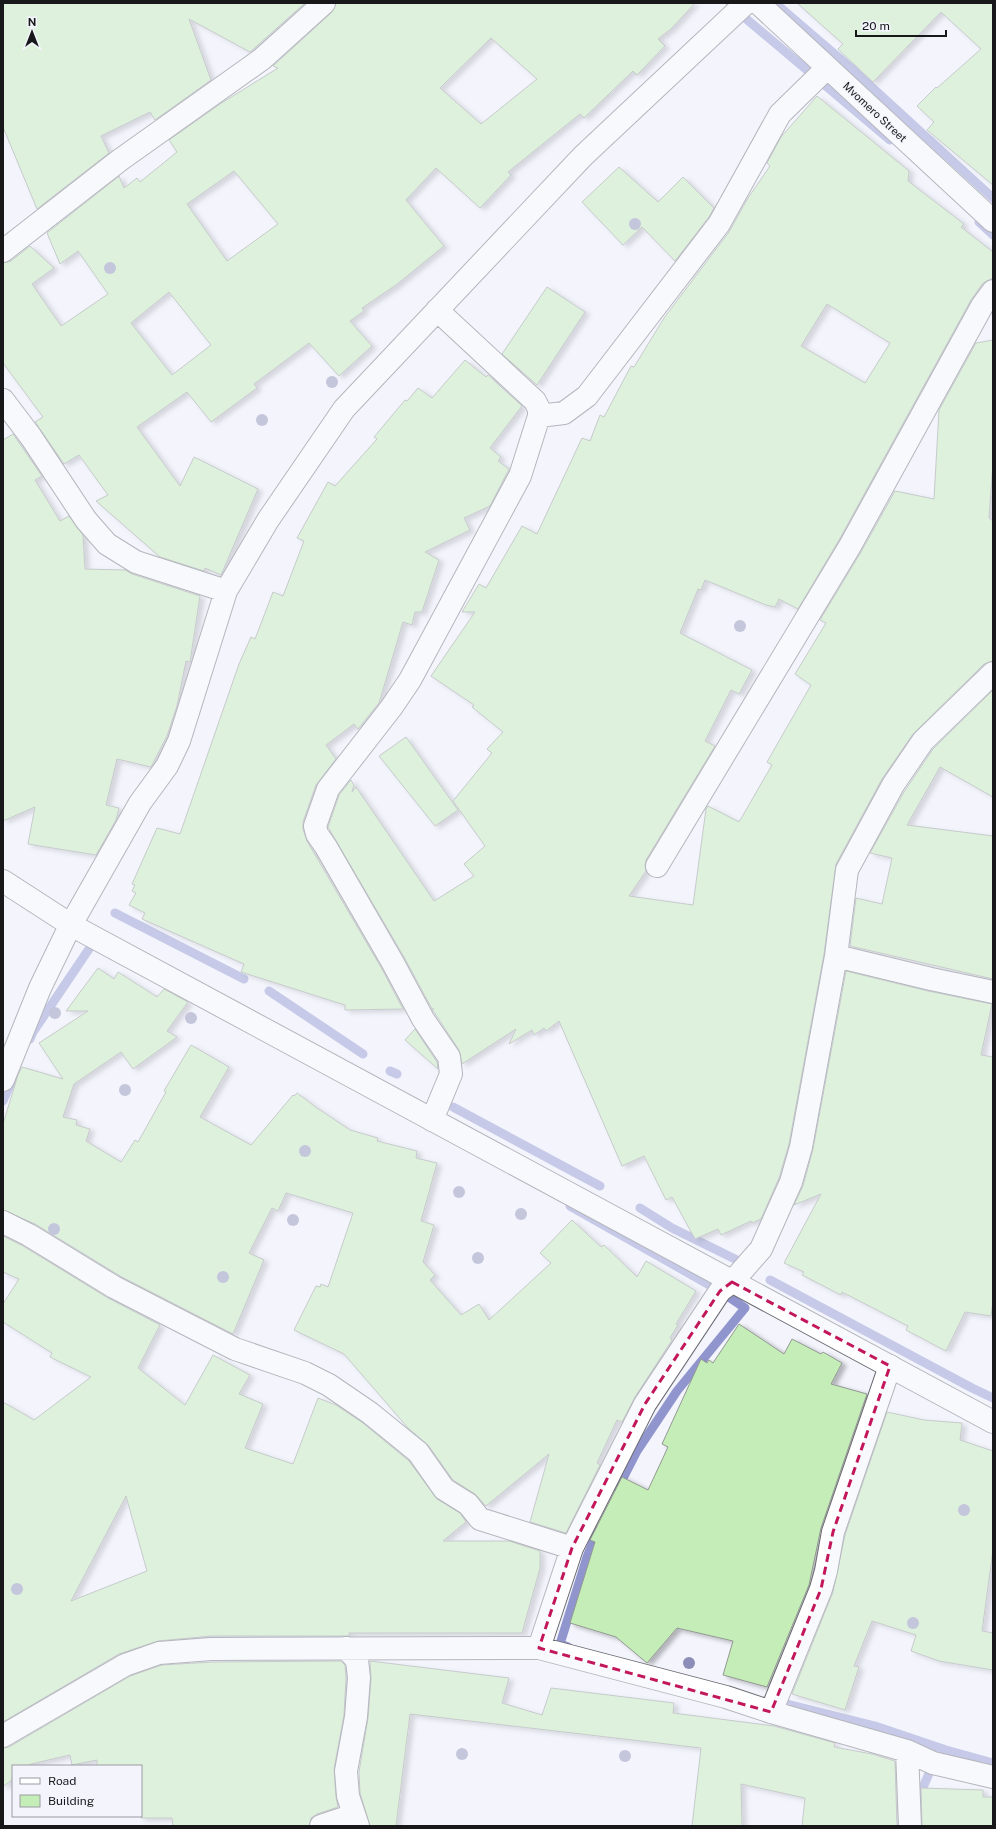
<svg xmlns="http://www.w3.org/2000/svg" width="996" height="1829" viewBox="0 0 996 1829" font-family="'Public Sans',sans-serif">
  <defs>
    <filter id="shadow"><feDropShadow dx="4.5" dy="2.5" stdDeviation="2" flood-color="#0004"/></filter>
  </defs>
  <rect width="100%" height="100%" fill="#f3f4fc"/>
  <g fill="none" stroke-linecap="round" stroke-linejoin="round">
    <!-- stream -->
    <path stroke="#9095ce" stroke-width="9" d="M730 3 738 12 890 140
      M775 3 852 69 993 198
      M979 222 993 235
      M115 913 244 979
      M269 991 363 1054
      M30 1039 33 1032 91 946
      M390 1071 397 1074
      M3 1101 13 1079
      M453 1107 600 1186
      M570 1206 720 1291 745 1308 677 1391 637 1451 618 1488
      M640 1208 672 1228 739 1261
      M770 1280 972 1388 993 1398
      M568 1647 560 1644 587 1557 598 1530
      M775 1701 875 1726 946 1750 993 1763
      M920 1819 921 1792 934 1762"/>
  </g>
  <!-- building -->
  <path fill="#c4edb7" stroke="#939892" fill-rule="evenodd" filter="url(#shadow)" d="M3 3H305L250 52 189 19 211 80 155 120 150 112 101 136 109 153 37 209 3 127Z
    M336 3H695L672 28 658 39 665 46 637 75 633 71 584 118 580 114 508 172 511 175 480 208 436 168 406 200 444 246 396 285 362 308 364 311 350 321 372 346 339 376 309 343 254 384 257 388 211 422 187 392 137 427 180 486 194 457 258 489 221 575 205 568 204 571 160 557 96 501 108 495 79 455 64 464 35 422 43 417 3 363V263L11 261 30 246 54 268 32 284 61 326 108 294 78 251 60 264 47 233 119 176 124 188 137 178 140 182 177 152 169 140 220 104 278 68 273 66 332 12ZM491 38 537 79 481 124 440 88ZM234 171 278 224 227 261 187 204ZM169 292 211 345 172 375 131 323Z
    M797 3H993V185L927 130 934 122 917 106 936 87 937 88 981 49 941 12 873 82 838 49 843 44Z
    M817 96 909 171 908 181 964 224 961 227 993 252V278L983 283 971 300 839 540 798 609 779 599 775 607 766 605 705 580 701 590 698 589 680 633 752 670 739 694 731 690 705 741 715 746 646 860 645 865 646 871 629 896 693 905 706 809 708 806 739 822 772 765 767 762 811 685 795 674 826 623 820 620 861 552 895 491 934 499 939 410 976 343 993 340V463L989 518 993 521V661L984 664 913 734 882 779 836 864 824 954 789 1144 779 1178 761 1219 752 1223 751 1221 721 1235 718 1229 695 1239 672 1197 666 1200 644 1156 622 1166 559 1021 546 1031 544 1028 534 1035 532 1030 509 1044 516 1029 462 1064 459 1050 434 1012 432 1010 434 1009H432L404 957 328 827 339 795 351 780 354 785 352 792 356 787 434 901 474 876 464 864 485 846 453 801 492 753 487 749 503 732 472 707 474 705 431 676 475 612H462L479 584 486 588 522 526 537 534 582 438 590 441 600 415 604 417 631 366 634 367 664 318 729 232 748 198 770 166 767 163 781 137ZM827 304 890 343 865 383 801 346Z
    M619 167 658 202 683 177 714 208 709 217 675 261 642 227 623 245 582 202Z
    M547 287 585 312 537 385 502 354Z
    M465 360 486 377 488 375 522 406 490 448 501 457 498 461 509 469 508 471 490 506 464 518 470 530 425 552 439 560 422 612H415L412 625 403 622 379 703 358 729 354 724 326 745 336 759 316 785 303 822V829L307 841 382 969 403 1009 345 1010V1005L241 972 244 964 142 919 145 913 129 905 136 893 132 891 135 885 132 884 157 828 180 834 239 664 251 637 255 639 273 592 283 596 304 541 297 538 328 482 335 486 377 439 374 437 405 400 407 401 418 388 432 398Z
    M13 434 42 476 35 480 60 521 69 516 83 535 85 569 125 570 132 574 200 596 190 662 186 661 177 706 167 736 151 767 117 759 106 805 119 808 116 820 96 855 28 844 35 807 3 821V440Z
    M993 690V797L940 767 907 825 993 836V979L850 946 856 898 882 904 892 858 870 853 904 792 933 749Z
    M406 737 458 810 435 826 379 756Z
    M98 968 114 979 118 972 157 997 164 989 188 1002 167 1031 177 1037 133 1069 121 1052 74 1084 63 1117 77 1120 76 1125 90 1129 86 1141 121 1162 135 1140 138 1142 166 1092 164 1091 191 1045 229 1067 200 1117 251 1145 293 1095 294 1096 297 1093 317 1108 350 1130 378 1138 377 1141 417 1151 416 1158 437 1163 421 1221 434 1225 423 1262 435 1275 430 1280 461 1315 479 1304 489 1320 551 1263 540 1253 572 1220 601 1247 604 1245 637 1277 646 1261 696 1291 676 1324 678 1325 670 1338 672 1340 635 1397 622 1422 617 1420 597 1463 600 1465 566 1533 530 1522 549 1454 486 1506 475 1494 453 1480 428 1445 408 1428 344 1354 294 1330 316 1286 320 1287 321 1284 328 1287 353 1213 286 1193 278 1211 272 1208 249 1253 264 1260 233 1334 120 1276 35 1224 3 1210V1124L18 1075 22 1067 63 1079 39 1043 88 1011H66Z
    M846 971 928 991 992 1004 981 1055 993 1057V1301L991 1316 965 1312 946 1351 906 1330 908 1326 842 1292 841 1295 802 1275 804 1272 784 1263 821 1194 794 1205 803 1186 813 1149Z
    M415 1029 437 1062 438 1069 405 1040Z
    M3 1236 23 1246 108 1298 160 1325 138 1368 185 1405 213 1355 250 1375 239 1394 263 1404 245 1448 293 1464 318 1398 336 1405 363 1423 409 1461 437 1499 460 1513 466 1522 443 1541H509L540 1551V1568L522 1633H349V1636H211L158 1641 119 1654 3 1722V1402L34 1420 91 1377 50 1357 52 1353 3 1322V1304L19 1279 3 1272ZM126 1496 147 1571 71 1601Z
    M739 1324 784 1354 792 1339 821 1354 823 1352 842 1363 831 1384 867 1394 821 1528 809 1585 767 1687 723 1675 733 1641 677 1628 647 1663 616 1637 570 1623 595 1542 590 1540 622 1477 648 1490 668 1447 662 1444 701 1359 707 1363 709 1360 713 1363Z
    M887 1412 924 1420 962 1423 960 1440 993 1451V1550L982 1631 993 1633V1670L939 1661 911 1651 916 1635 872 1621 854 1666 859 1667 845 1710 792 1694 833 1592 845 1535Z
    M341 1661 345 1665 346 1678 344 1715 334 1769 336 1797 338 1807 317 1814 311 1818 309 1826H173L172 1818H141V1766H97V1760L72 1765 70 1755 31 1764 28 1766H13V1779L3 1787V1748L9 1747 130 1676 162 1665 212 1662Z
    M370 1661 509 1678 502 1703 542 1715 551 1688 674 1703 673 1713 774 1726 835 1743 834 1747 872 1754 895 1761 897 1826H802L805 1798 741 1784 742 1826H692L701 1748 410 1714 396 1826H370L360 1793 359 1772 368 1718 371 1679Z
    M921 1788 983 1790V1797H993V1826H922Z"/>
  <g fill="none" stroke-linecap="round" stroke-linejoin="round">
    <!-- street casing -->
    <g stroke="#6b6c73" stroke-width="24">
      <path id="street" d="M758 3 993 221
        M3 251 120 160 262 59 324 3
        M3 400 31 437 86 520 107 544 136 562 226 591
        M539 416 564 413 587 396 719 224 780 114 827 68
        M657 866 850 546 982 306 993 291
        M836 956 931 979 993 992
        M3 1080 40 988 69 928 140 803 167 766 179 741 226 591 268 520 344 409 583 156 746 3
        M432 1120 451 1074 449 1057 423 1019 393 963 326 847 317 834 315 826 328 789 391 708 410 680 520 476 539 416V409L535 401 437 310
        M3 1222 29 1235 114 1287 235 1349 305 1373 329 1385 370 1413 418 1452 444 1489 468 1504 480 1519 572 1548
        M346 1648 357 1660 359 1678 356 1717 346 1771 348 1796 358 1826
        M539 1648 572 1548 645 1404 720 1291 732 1282 761 1249 791 1182 801 1147 836 956 847 870 893 785 923 741 993 673
        M771 1712 821 1589 826 1571 833 1532 890 1366
        M3 1736 125 1665 159 1653 211 1649 539 1648 726 1697 771 1712 907 1751 933 1763 993 1777
        M907 1751 910 1826
        M321 1826 354 1815"/>
    </g>
    <!-- secondary casing -->
    <g stroke="#6b6c73" stroke-width="24">
      <path id="secondary" d="M3 881 71 925 993 1422"/>
    </g>
    <!-- street -->
    <use href="#street" stroke="#fff" stroke-width="22"/>
    <!-- secondary -->
    <use href="#secondary" stroke="#fff" stroke-width="22"/>
  </g>
  <!-- trees -->
  <g fill="#8d8eb7">
    <circle cx="635" cy="224" r="6"/>
    <circle cx="110" cy="268" r="6"/>
    <circle cx="332" cy="382" r="6"/>
    <circle cx="262" cy="420" r="6"/>
    <circle cx="740" cy="626" r="6"/>
    <circle cx="55" cy="1013" r="6"/>
    <circle cx="191" cy="1018" r="6"/>
    <circle cx="125" cy="1090" r="6"/>
    <circle cx="305" cy="1151" r="6"/>
    <circle cx="459" cy="1192" r="6"/>
    <circle cx="521" cy="1214" r="6"/>
    <circle cx="293" cy="1220" r="6"/>
    <circle cx="54" cy="1229" r="6"/>
    <circle cx="478" cy="1258" r="6"/>
    <circle cx="223" cy="1277" r="6"/>
    <circle cx="964" cy="1510" r="6"/>
    <circle cx="17" cy="1589" r="6"/>
    <circle cx="913" cy="1623" r="6"/>
    <circle cx="689" cy="1663" r="6"/>
    <circle cx="462" cy="1754" r="6"/>
    <circle cx="625" cy="1756" r="6"/>
  </g>
  <!-- marked area -->
  <path d="M0 0H996V1829H0ZM732 1282 890 1366 833 1532 821 1589 771 1712 539 1648 572 1548 645 1404 720 1291Z" fill="#f3f4fc" fill-opacity=".55" fill-rule="evenodd"/>
  <path fill="none" stroke="#c2185b" stroke-width="3" stroke-dasharray="8 5" stroke-linejoin="round" d="M732 1282 890 1366 833 1532 821 1589 771 1712 539 1648 572 1548 645 1404 720 1291Z"/>
  <g text-anchor="middle" dominant-baseline="central" stroke-width="3" stroke-linejoin="round" paint-order="stroke">
    <!-- street labels -->
    <g font-size="11" fill="#18181b" stroke="#f3f4fc">
      <text transform="translate(875 112) rotate(43)">Mvomero Street</text>
    </g>
  </g>
  <!-- border -->
  <rect width="996" height="1829" fill="none" stroke="#18181b" stroke-width="8"/>
  <!-- legend -->
  <rect x="12" y="1765" width="130" height="52" fill="#f3f4fc" stroke="#9b9ca2"/>
  <rect x="20" y="1778" width="20" height="6" fill="#ffffff" stroke="#9b9ca2"/>
  <text x="48" y="1785" font-size="12" fill="#18181b">Road</text>
  <rect x="20" y="1795" width="20" height="12" fill="#c4edb7" stroke="#9b9ca2"/>
  <text x="48" y="1805" font-size="12" fill="#18181b">Building</text>
  <!-- north arrow -->
  <g transform="translate(32 32)" stroke="#f3f4fc" stroke-width="3" paint-order="stroke">
  <path d="M0-3L7 15L0 10L-7 15Z" fill="#18181b"/>
  <text y="-6" font-size="11" font-weight="bold" text-anchor="middle" fill="#18181b">N</text>
  </g>
  <!-- scale -->
  <path d="M856 30v6h90v-6" fill="none" stroke="#18181b" stroke-width="2"/>
  <text x="862" y="30" font-size="12" fill="#18181b" stroke="#f3f4fc" stroke-width="3" paint-order="stroke">20 m</text>
</svg>
